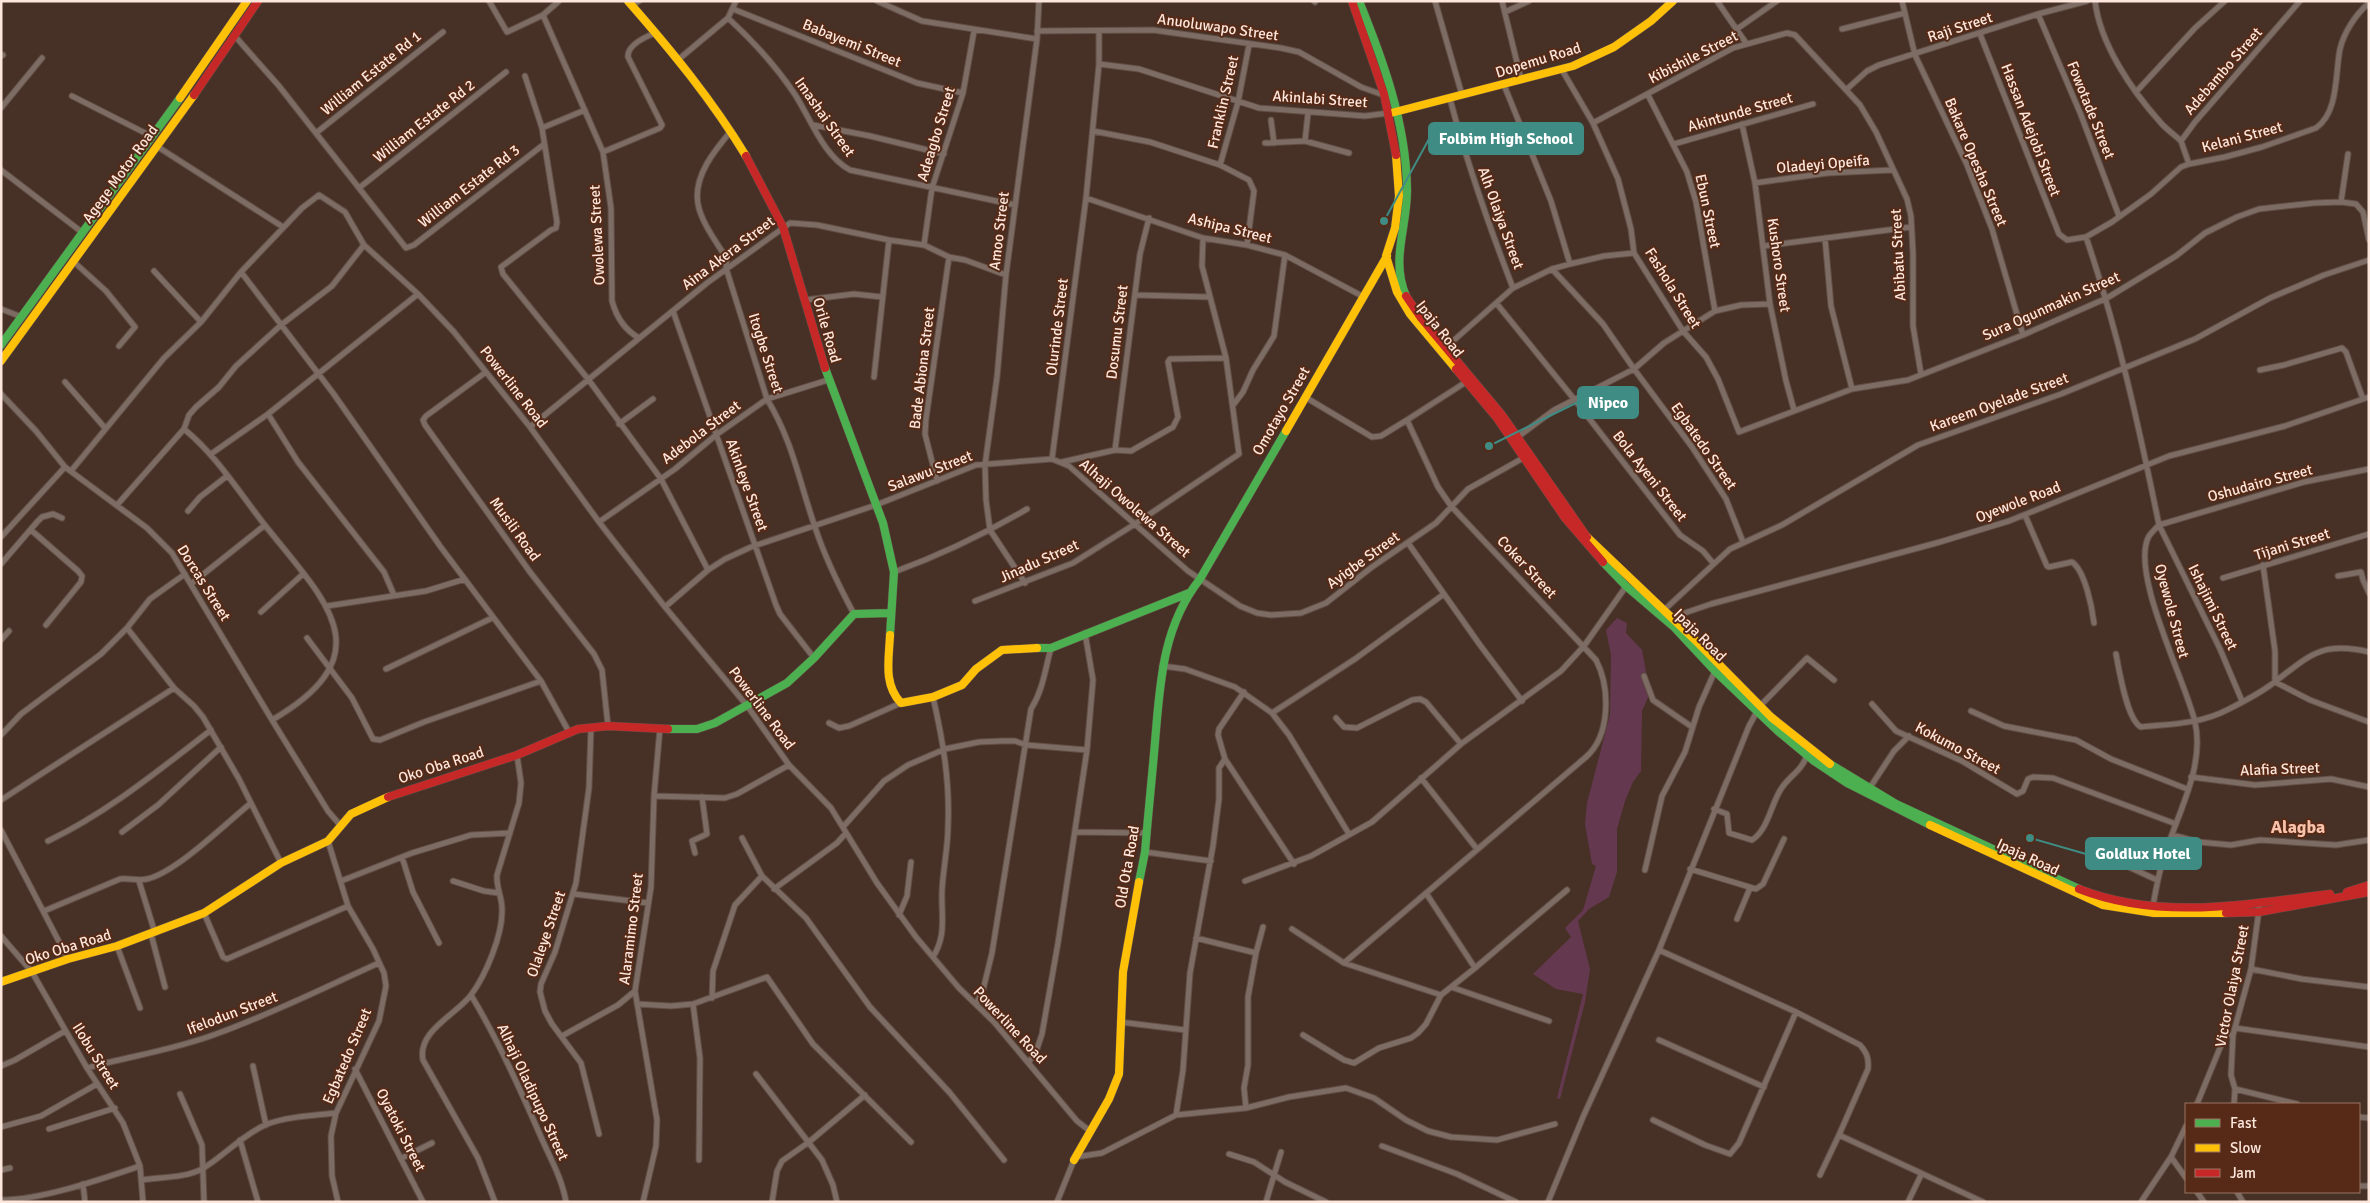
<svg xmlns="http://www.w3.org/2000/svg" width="2370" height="1203" viewBox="0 0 2370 1203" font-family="Signika,sans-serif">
  <rect width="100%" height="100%" fill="#473025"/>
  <!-- green -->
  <path fill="#64394f" d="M1617 618 1627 623 1626 633 1642 650 1650 693 1642 711 1641 771 1633 782 1625 801 1617 829V872L1609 897 1589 909 1578 921 1590 969 1585 1002 1560 1099 1557 1098 1583 994 1556 989 1533 974 1571 937 1565 928 1583 910 1596 866 1592 864 1585 824 1587 803 1610 715 1611 655 1606 630Z"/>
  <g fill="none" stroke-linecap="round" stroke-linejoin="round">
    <!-- street casing -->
    <g stroke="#614e45" stroke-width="7">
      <path id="street" d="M489 1 507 32 543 15 559 1
        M877 1 922 21 1037 39
        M1314 1 1315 2
        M1435 1 1462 95
        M1502 1 1521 79
        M1717 1 1746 43
        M1902 1 1915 55 1967 165 1992 229 2023 335
        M2095 1C2100 44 2132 91 2161 123 2167 130 2175 135 2181 141
        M632 6 639 1
        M733 9 917 83 963 93
        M1505 12 1529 1
        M2038 14 2081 115 2119 216
        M543 15 603 152 611 208 612 301C616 316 625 330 639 338
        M728 18C753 41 775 65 794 93 810 117 823 156 850 170L1015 205
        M1737 29 1777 1
        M1842 29 1905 13
        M1037 31 1153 30 1281 48 1299 52 1361 87 1386 96
        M1980 34 2059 234 2067 240 2086 237 2112 222 2151 194 2181 167 2189 164 2225 157 2262 147 2316 128C2339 112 2335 73 2340 49 2344 32 2356 14 2369 3
        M234 35 279 86 406 248 414 245 543 145
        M1 56 3 55
        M679 59 728 18 736 1
        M1099 64 1139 69 1259 108 1365 116 1389 113
        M1562 70 1593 123 1618 179 1631 229 1634 253 1683 331 1706 357 1718 379 1739 432 1852 389 1908 380 2023 335 2107 298 2176 256 2205 233 2237 217 2259 209 2314 203 2341 202 2356 204 2363 212 2369 240
        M525 76 542 128 557 222 556 228 551 230 501 267 503 274 588 379 661 479 708 570
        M1504 85 1551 201 1570 264
        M1847 89 1867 71 1879 65 2038 14 2087 1
        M2136 92 2195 28 2225 1
        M1648 95 1687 172 1696 202 1715 311
        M72 96 153 137
        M1450 99C1467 163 1489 226 1513 288
        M1 108 42 58
        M1271 120 1274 143
        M1593 123 1733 48 1787 33 1795 35 1860 105 1876 132 1907 199 1911 216 1913 253V326L1921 374
        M1742 124 1755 183 1770 304 1786 381 1794 410
        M813 125 870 136 944 154
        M542 128 585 110
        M731 131C715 150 693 176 698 204 701 222 717 243 727 259L726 268 767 399C793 442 799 481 815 527 825 558 839 586 854 614
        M1093 131 1150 142 1220 165 1249 180 1254 191 1247 245
        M316 133 443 32
        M1305 141 1308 113
        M1265 143 1305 141 1349 153
        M1674 144 1813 104
        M158 147 283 227
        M603 152 660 128 662 125 628 57C627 45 645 37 655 33
        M2189 164 2181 141 2195 122 2300 1
        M1220 165 1238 102 1249 45
        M1 170 83 233
        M1755 183 1828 173 1893 170
        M359 188 506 72
        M1086 198 1203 238 1247 245 1285 255 1362 296
        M2341 202 2348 154
        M2086 237C2118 331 2139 427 2159 525 2156 528 2152 532 2149 536 2129 572 2186 682 2195 722 2205 766 2178 813 2165 854 2159 871 2156 888 2153 906
        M1825 238 1831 306 1852 389
        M924 245 932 188 963 93 974 31
        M1764 246 1911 227
        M74 262 106 291 135 327 119 346
        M1552 269 1603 324 1634 369 1692 447 1726 499 1743 542
        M154 271 201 322
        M241 272 333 393 440 546 541 681 569 732
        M1135 295 1210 297
        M805 300 854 294 882 297
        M1497 304 1574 399 1680 535 1703 551 1713 563
        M1 309 22 317
        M673 311 776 605 780 614 814 658
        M1444 349 1513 288 1552 269 1570 264 1604 256 1634 253
        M2260 370 2284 365 2342 348 2346 352 2363 399
        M486 372 426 416 423 420 425 425 530 572 594 654 602 670 608 726
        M874 377 889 240
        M65 382 105 428
        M1 394 36 431 65 467 147 528 172 553 272 720 328 811 340 825
        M1305 397 1372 437 1381 436 1407 420
        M1234 404 1243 392 1253 370 1274 336 1285 255
        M268 414 298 462 384 572 394 595
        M619 424 653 399
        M530 427 707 283 790 223 817 225 889 240 924 245 949 257 965 260 1006 275
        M184 429C216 455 239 492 264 524 324 600 387 653 272 720
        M1515 439 1554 410 1634 369 1664 343 1715 311 1741 305 1770 304
        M1115 450 1140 254 1149 218
        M211 454 268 414 418 294
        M1052 459 1086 198 1099 64V31
        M1062 462 1115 450 1131 451 1173 427 1178 417 1168 362 1170 359 1226 358
        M71 471 164 358 201 322 241 272 302 208 319 195 345 212 364 245 418 294 454 332 530 427 599 522 665 607 748 707 789 765 831 808 877 883 916 937 959 988 994 1022 1077 1121 1090 1131
        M937 481 925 434 926 419 949 257
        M117 505 184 429 189 415 196 407 219 387 236 366 281 325 332 286 364 245
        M188 511 200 497 227 476
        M2025 515 2047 566 2049 567 2072 562C2085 571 2092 607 2094 623
        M599 522 675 469 716 435 767 399 828 380
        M31 530 78 571 82 576 81 582 46 625
        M1 537 65 467
        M1408 543 1480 645 1522 701
        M1 564 37 522 42 517 53 514 62 518
        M2263 565 2275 651V682L2310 700 2369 722
        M894 572C938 556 986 533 1027 509
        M2338 576 2361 572 2363 580 2369 593
        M2223 578 2369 534
        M1025 583 990 530 986 500 985 465 997 377 1006 275 1037 39 1039 1
        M191 584 265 525
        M975 601 1073 563 1135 524 1239 454 1226 358 1202 266 1203 238
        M327 606 426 591 465 579
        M665 607 708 570 725 559 751 547 876 505 976 465 1052 459 1069 466 1188 571 1240 606 1257 613 1271 615 1301 613 1326 603 1372 567 1436 523 1468 489 1525 457
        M1663 611 1730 549 1782 525 1918 445 2061 394 2195 339 2270 298 2324 275 2369 260
        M261 612 303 574
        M1670 618 1711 604 1940 542 2009 521 2169 456 2285 426 2369 397
        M127 628 174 688 194 706 203 717 239 779 281 863
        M307 638 352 698 373 739 380 740 424 722 541 681
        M1 640 9 631
        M2116 654C2119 670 2127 720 2141 727 2170 724 2200 724 2227 710 2243 702 2261 693 2276 681 2310 655 2322 641 2369 652
        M1162 666 1185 669 1235 687 1272 713 1289 735 1349 834
        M386 669 492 618
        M1644 676 1653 700 1692 727
        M1244 692 1219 729 1218 735 1225 759 1294 864
        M933 697C943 741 950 781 948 826 948 848 943 869 942 891 941 915 947 935 933 957
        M2242 701 2220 649 2159 525 2304 482 2369 469
        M1872 704 1896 731 1962 761 2017 794 2023 791 2028 779 2033 777 2053 778 2176 824
        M1971 711 2004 726 2076 740 2111 759 2187 789
        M1272 713 1355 659 1444 594
        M1336 718 1344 727 1357 728 1412 700 1420 699 1426 702 1461 744
        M829 723 839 728 849 726 901 703
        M591 728 589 788 576 883 555 952 541 984 540 992 545 1011 552 1024 581 1063 599 1134
        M1 735 21 714 101 654 127 628 150 599 185 574
        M1225 759 1219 768V799L1213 846 1190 973 1183 1070 1176 1115 1246 1108
        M2191 777 2255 785 2331 779 2369 787
        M1421 778 1477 849
        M1869 789 1894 751 1909 736
        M654 796 725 798 737 794 789 765
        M1 800 174 688
        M1714 809 1727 814 1729 833 1752 840C1768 830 1771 804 1781 789 1789 776 1802 771 1807 755
        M843 827 884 781 908 765 945 749 979 742 1002 741H1015L1026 745 1087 750
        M1 830 68 959
        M122 832 158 805 221 747
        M1075 832 1147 833
        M2172 835 2199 842 2231 845 2260 840 2336 845 2369 840
        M742 838 762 876 806 918 870 1007 950 1093 1004 1160
        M48 841C107 813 159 770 211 730
        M328 841 348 906 373 949 384 973 386 986 379 1021 336 1113 331 1136 332 1176 338 1202
        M2090 849 2157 880
        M1145 852 1211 861
        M695 853 692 841 707 834 702 797
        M402 857 413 892 439 943
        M1690 869 1756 889 1763 884 1784 839
        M1645 870 1662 796 1685 752 1699 707 1715 671
        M139 881 155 933
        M341 881 412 853 471 835 510 833
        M453 881 484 891 499 893
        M1245 881 1311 856 1372 822 1461 744 1561 671 1584 646 1627 585
        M774 889 837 843 846 833
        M574 894 648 903
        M44 911 120 879C130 878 138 881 147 879 177 872 226 823 251 803
        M204 913 223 957 227 959 348 906
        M899 915 907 896 911 862
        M1737 919 1750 888
        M1263 927 1256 953 1248 997V1065L1244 1088 1246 1108 1289 1097 1346 1088 1374 1098 1406 1120 1428 1131 1451 1137 1497 1140 1555 1124
        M1292 929 1344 963 1441 995 1475 968 1426 893
        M151 934 165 987
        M1 936 32 972 87 1068 123 1123 140 1166 143 1202
        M1196 938 1256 953
        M117 946 140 1008
        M1659 950 1796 1012 1860 1045C1867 1053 1869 1058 1868 1069L1839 1135 1983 1202
        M1344 963 1586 757C1611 735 1610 687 1596 660L1451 506 1438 487 1407 420 1466 382
        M1475 968 1567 890
        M2251 969 2302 979 2369 987
        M1451 987 1549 1021
        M471 995C498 1040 520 1089 541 1137 550 1158 562 1178 566 1202
        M712 998 713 971 735 905 762 876
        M637 1004 671 1006 693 1004 767 977 813 1044 911 1142
        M693 1004 700 1058 699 1160
        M976 1004 983 990 992 953 1031 709C1043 690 1045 670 1051 648
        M1120 1022 1185 1030
        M2235 1028 2369 1047
        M1303 1035 1344 1060 1354 1063 1379 1048 1411 1038 1418 1033 1426 1024 1441 995
        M562 1036 618 1005 635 991
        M1659 1040 1764 1087
        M1029 1062 1037 1049 1042 1034 1058 943 1087 750 1093 680 1085 633
        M1 1066 15 1060 65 1031
        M253 1066 266 1125
        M87 1068C130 1056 174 1050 216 1034 272 1014 325 987 379 963
        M355 1069 423 1202
        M756 1074 822 1160 833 1185 837 1202
        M2235 1089 2297 1104
        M180 1094 202 1145 204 1202
        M2197 1104 2224 1038 2228 1035H2233
        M2234 1104 2235 1089 2231 1075 2233 1035 2251 969 2260 902
        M2359 1117 2369 1118
        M1653 1120 1705 1145 1730 1154 1739 1143 1796 1012
        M1 1127 41 1116 97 1084
        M49 1129 115 1108
        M240 1140 258 1202
        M1382 1146 1457 1174 1516 1202
        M1229 1154 1254 1162 1285 1182 1326 1202
        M1076 1157 1102 1153 1176 1115
        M2171 1157 2186 1178
        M402 1158 432 1143
        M1 1170 10 1168
        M1820 1175 1839 1135
        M142 1180C161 1177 185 1178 202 1169 224 1156 241 1136 265 1125 284 1117 315 1115 336 1113
        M83 1184 85 1202
        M2359 1186H2369
        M2197 1192 2204 1202
        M2237 1192 2243 1202
        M1 1200C41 1200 102 1179 140 1166
        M495 1202 478 1158 423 1060C417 1031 456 1015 471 995 486 975 503 934 502 909 502 897 496 887 497 875L519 803 521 783 517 755
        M643 1202 656 1146 657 1120 635 991 651 887 654 796 660 728
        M772 1202 777 1171 782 1161 809 1142 865 1095
        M1057 1202 1074 1160
        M1266 1202 1281 1152
        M1548 1202 1583 1117 1659 950 1749 726 1760 706 1807 658 1834 680
        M1908 1202 1921 1175
        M2141 1202 2171 1157 2186 1126"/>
    </g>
    <!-- fast casing -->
    <g stroke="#614e45" stroke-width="9">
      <path id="fast" d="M1359 1C1383 60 1406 123 1407 188 1408 226 1390 259 1406 296
        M1 345 180 98
        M825 368 883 523 894 572 890 635
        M1603 562 1626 586 1674 627 1715 671 1779 732 1814 761 1847 783 1930 825
        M1037 648H1051L1189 593
        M668 729H697L715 723 787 683 814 658 854 614 890 613
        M1830 764 1896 804 2079 889
        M1139 882 1145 852C1148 815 1152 778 1155 742 1160 684 1162 627 1200 579L1286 431"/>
    </g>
    <!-- slow casing -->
    <g stroke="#614e45" stroke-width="9">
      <path id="slow" d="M628 1C671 50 712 100 746 156
        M180 98 247 1
        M1391 113 1573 66 1614 47 1651 21 1673 1
        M1396 155 1399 196 1395 228 1386 256 1397 292 1410 314 1456 369
        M1 361 194 95
        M1286 431 1387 256
        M1587 537 1693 638 1771 717 1830 764
        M890 635C889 659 883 684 901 703L933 697 962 685 976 669 1002 650 1037 648
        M1930 825 2103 905 2154 913H2226
        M1 982 68 959 117 946 204 913 281 863 328 841 351 814 388 797
        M1074 1160 1109 1099 1119 1074 1123 972 1139 882"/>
    </g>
    <!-- jam casing -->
    <g stroke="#614e45" stroke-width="9">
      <path id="jam" d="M1352 1 1384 94 1396 155
        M194 95 258 1
        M746 156 783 227 825 368
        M1406 296 1421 318 1502 415 1587 537
        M1456 369 1497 418 1565 518 1603 562
        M388 797 517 755 578 729 608 726 668 729
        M2079 889C2160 921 2247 904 2330 894
        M2347 892 2369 885
        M2226 913 2259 912 2369 892"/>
    </g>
    <!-- street -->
    <use href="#street" stroke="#7d6c63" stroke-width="5"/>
    <!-- fast -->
    <use href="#fast" stroke="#4caf50" stroke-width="8"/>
    <!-- slow -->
    <use href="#slow" stroke="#ffc107" stroke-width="8"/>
    <!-- jam -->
    <use href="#jam" stroke="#c62828" stroke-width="8"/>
  </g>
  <g text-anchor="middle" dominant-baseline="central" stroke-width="4" stroke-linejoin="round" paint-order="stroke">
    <!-- street labels -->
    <g font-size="15" fill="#fde6dc" stroke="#562a16">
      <text transform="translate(1218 27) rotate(8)">Anuoluwapo Street</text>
      <text transform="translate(1960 27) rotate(-18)">Raji Street</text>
      <text transform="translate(852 43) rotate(22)">Babayemi Street</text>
      <text transform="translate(1693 57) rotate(-27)">Kibishile Street</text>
      <text transform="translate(1538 60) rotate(-17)">Dopemu Road</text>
      <text transform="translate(2223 71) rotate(-49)">Adebambo Street</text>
      <text transform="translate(371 73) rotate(-39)">William Estate Rd 1</text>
      <text transform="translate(1320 99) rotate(4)">Akinlabi Street</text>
      <text transform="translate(1223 102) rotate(-77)">Franklin Street</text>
      <text transform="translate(2091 110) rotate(68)">Fowotade Street</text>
      <text transform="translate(1740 112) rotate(-16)">Akintunde Street</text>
      <text transform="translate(825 117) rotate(55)">Imashai Street</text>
      <text transform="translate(424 121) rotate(-38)">William Estate Rd 2</text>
      <text transform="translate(2031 130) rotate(69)">Hassan Adejobi Street</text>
      <text transform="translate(936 134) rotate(-73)">Adeagbo Street</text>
      <text transform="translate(2242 137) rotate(-15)">Kelani Street</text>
      <text transform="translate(1976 162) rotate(67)">Bakare Opesha Street</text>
      <text transform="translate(1823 164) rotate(-5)">Oladeyi Opeifa</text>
      <text transform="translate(120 174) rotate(-54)">Agege Motor Road</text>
      <text transform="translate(469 186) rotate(-38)">William Estate Rd 3</text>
      <text transform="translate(1708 211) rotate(78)">Ebun Street</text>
      <text transform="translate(1501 218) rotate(70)">Alh Olaiya Street</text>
      <text transform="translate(1230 228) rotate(14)">Ashipa Street</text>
      <text transform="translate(999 231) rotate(-83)">Amoo Street</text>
      <text transform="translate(597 235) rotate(-93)">Owolewa Street</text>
      <text transform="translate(728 253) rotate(-37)">Aina Akera Street</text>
      <text transform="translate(1898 255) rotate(-93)">Abibatu Street</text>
      <text transform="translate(1779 265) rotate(82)">Kushoro Street</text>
      <text transform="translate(1673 288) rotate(58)">Fashola Street</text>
      <text transform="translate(2051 306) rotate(-24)">Sura Ogunmakin Street</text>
      <text transform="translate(1057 327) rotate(-83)">Olurinde Street</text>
      <text transform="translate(1440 329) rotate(52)">Ipaja Road</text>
      <text transform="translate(827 330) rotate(74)">Orile Road</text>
      <text transform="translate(1117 332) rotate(-83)">Dosumu Street</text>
      <text transform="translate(766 353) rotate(72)">Itogbe Street</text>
      <text transform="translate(922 368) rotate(-83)">Bade Abiona Street</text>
      <text transform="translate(514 387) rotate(52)">Powerline Road</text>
      <text transform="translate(1999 402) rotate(-20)">Kareem Oyelade Street</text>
      <text transform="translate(1281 411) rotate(-60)">Omotayo Street</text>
      <text transform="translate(701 432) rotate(-37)">Adebola Street</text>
      <text transform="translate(1704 446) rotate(55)">Egbatedo Street</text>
      <text transform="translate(930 471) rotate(-21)">Salawu Street</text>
      <text transform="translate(1650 476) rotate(52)">Bola Ayeni Street</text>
      <text transform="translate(2260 483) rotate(-15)">Oshudairo Street</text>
      <text transform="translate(747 485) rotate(70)">Akinleye Street</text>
      <text transform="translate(2018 502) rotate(-21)">Oyewole Road</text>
      <text transform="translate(1135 508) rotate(41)">Alhaji Owolewa Street</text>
      <text transform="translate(515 529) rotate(54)">Musili Road</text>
      <text transform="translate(2292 544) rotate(-17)">Tijani Street</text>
      <text transform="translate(1363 560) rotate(-36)">Ayigbe Street</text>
      <text transform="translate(1039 561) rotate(-24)">Jinadu Street</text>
      <text transform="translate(1527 567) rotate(47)">Coker Street</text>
      <text transform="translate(204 583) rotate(58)">Dorcas Street</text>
      <text transform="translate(2213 607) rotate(64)">Ishajimi Street</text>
      <text transform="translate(2172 611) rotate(75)">Oyewole Street</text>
      <text transform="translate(1700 635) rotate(45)">Ipaja Road</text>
      <text transform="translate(762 708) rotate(53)">Powerline Road</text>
      <text transform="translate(1958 748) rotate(28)">Kokumo Street</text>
      <text transform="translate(441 765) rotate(-18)">Oko Oba Road</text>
      <text transform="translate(2280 769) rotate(-2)">Alafia Street</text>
      <text transform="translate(2028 857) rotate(25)">Ipaja Road</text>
      <text transform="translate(1127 867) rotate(-80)">Old Ota Road</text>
      <text transform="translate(631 929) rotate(-83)">Alaramimo Street</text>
      <text transform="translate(546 934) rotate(-71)">Olaleye Street</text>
      <text transform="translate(68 947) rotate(-17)">Oko Oba Road</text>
      <text transform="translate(2232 986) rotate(-79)">Victor Olaiya Street</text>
      <text transform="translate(232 1013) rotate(-21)">Ifelodun Street</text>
      <text transform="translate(1010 1025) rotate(47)">Powerline Road</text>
      <text transform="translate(96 1056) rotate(58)">Ilobu Street</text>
      <text transform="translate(347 1056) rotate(-67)">Egbatedo Street</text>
      <text transform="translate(533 1092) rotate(65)">Alhaji Oladipupo Street</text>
      <text transform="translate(401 1130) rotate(63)">Oyatoki Street</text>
    </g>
    <!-- quarter labels -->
    <g font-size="18" font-weight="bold" fill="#f8c1a9" stroke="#562a16">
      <text x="2298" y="827">Alagba</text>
    </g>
  </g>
  <!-- callouts -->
  <path fill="none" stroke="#3f8c84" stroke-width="2" d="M1384 221L1429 139M1489 446L1578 402M2030 838L2086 854"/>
  <g fill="#3f8c84" stroke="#562a16" stroke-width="2">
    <circle cx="1384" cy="221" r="5"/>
    <circle cx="1489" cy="446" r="5"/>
    <circle cx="2030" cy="838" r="5"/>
  </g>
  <g fill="#3f8c84" stroke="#3f8c84" stroke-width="2">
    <rect x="1429" y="123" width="154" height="31" rx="5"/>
    <rect x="1578" y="387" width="60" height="31" rx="5"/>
    <rect x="2086" y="838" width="115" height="31" rx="5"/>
  </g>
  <g font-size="16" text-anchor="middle" font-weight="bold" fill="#fff">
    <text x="1506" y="144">Folbim High School</text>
    <text x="1608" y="408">Nipco</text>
    <text x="2143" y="859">Goldlux Hotel</text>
  </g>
  <!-- border -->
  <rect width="2370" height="1203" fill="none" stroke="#fde6dc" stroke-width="5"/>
  <!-- legend -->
  <rect x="2185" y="1103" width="175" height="90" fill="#562a16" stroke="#997565"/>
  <rect x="2195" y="1119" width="25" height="8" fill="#4caf50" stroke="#997565"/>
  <text x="2230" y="1128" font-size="15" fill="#fde6dc">Fast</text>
  <rect x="2195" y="1144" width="25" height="8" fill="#ffc107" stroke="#997565"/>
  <text x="2230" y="1153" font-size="15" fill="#fde6dc">Slow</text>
  <rect x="2195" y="1169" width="25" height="8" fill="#c62828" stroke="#997565"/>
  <text x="2230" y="1178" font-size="15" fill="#fde6dc">Jam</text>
</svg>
